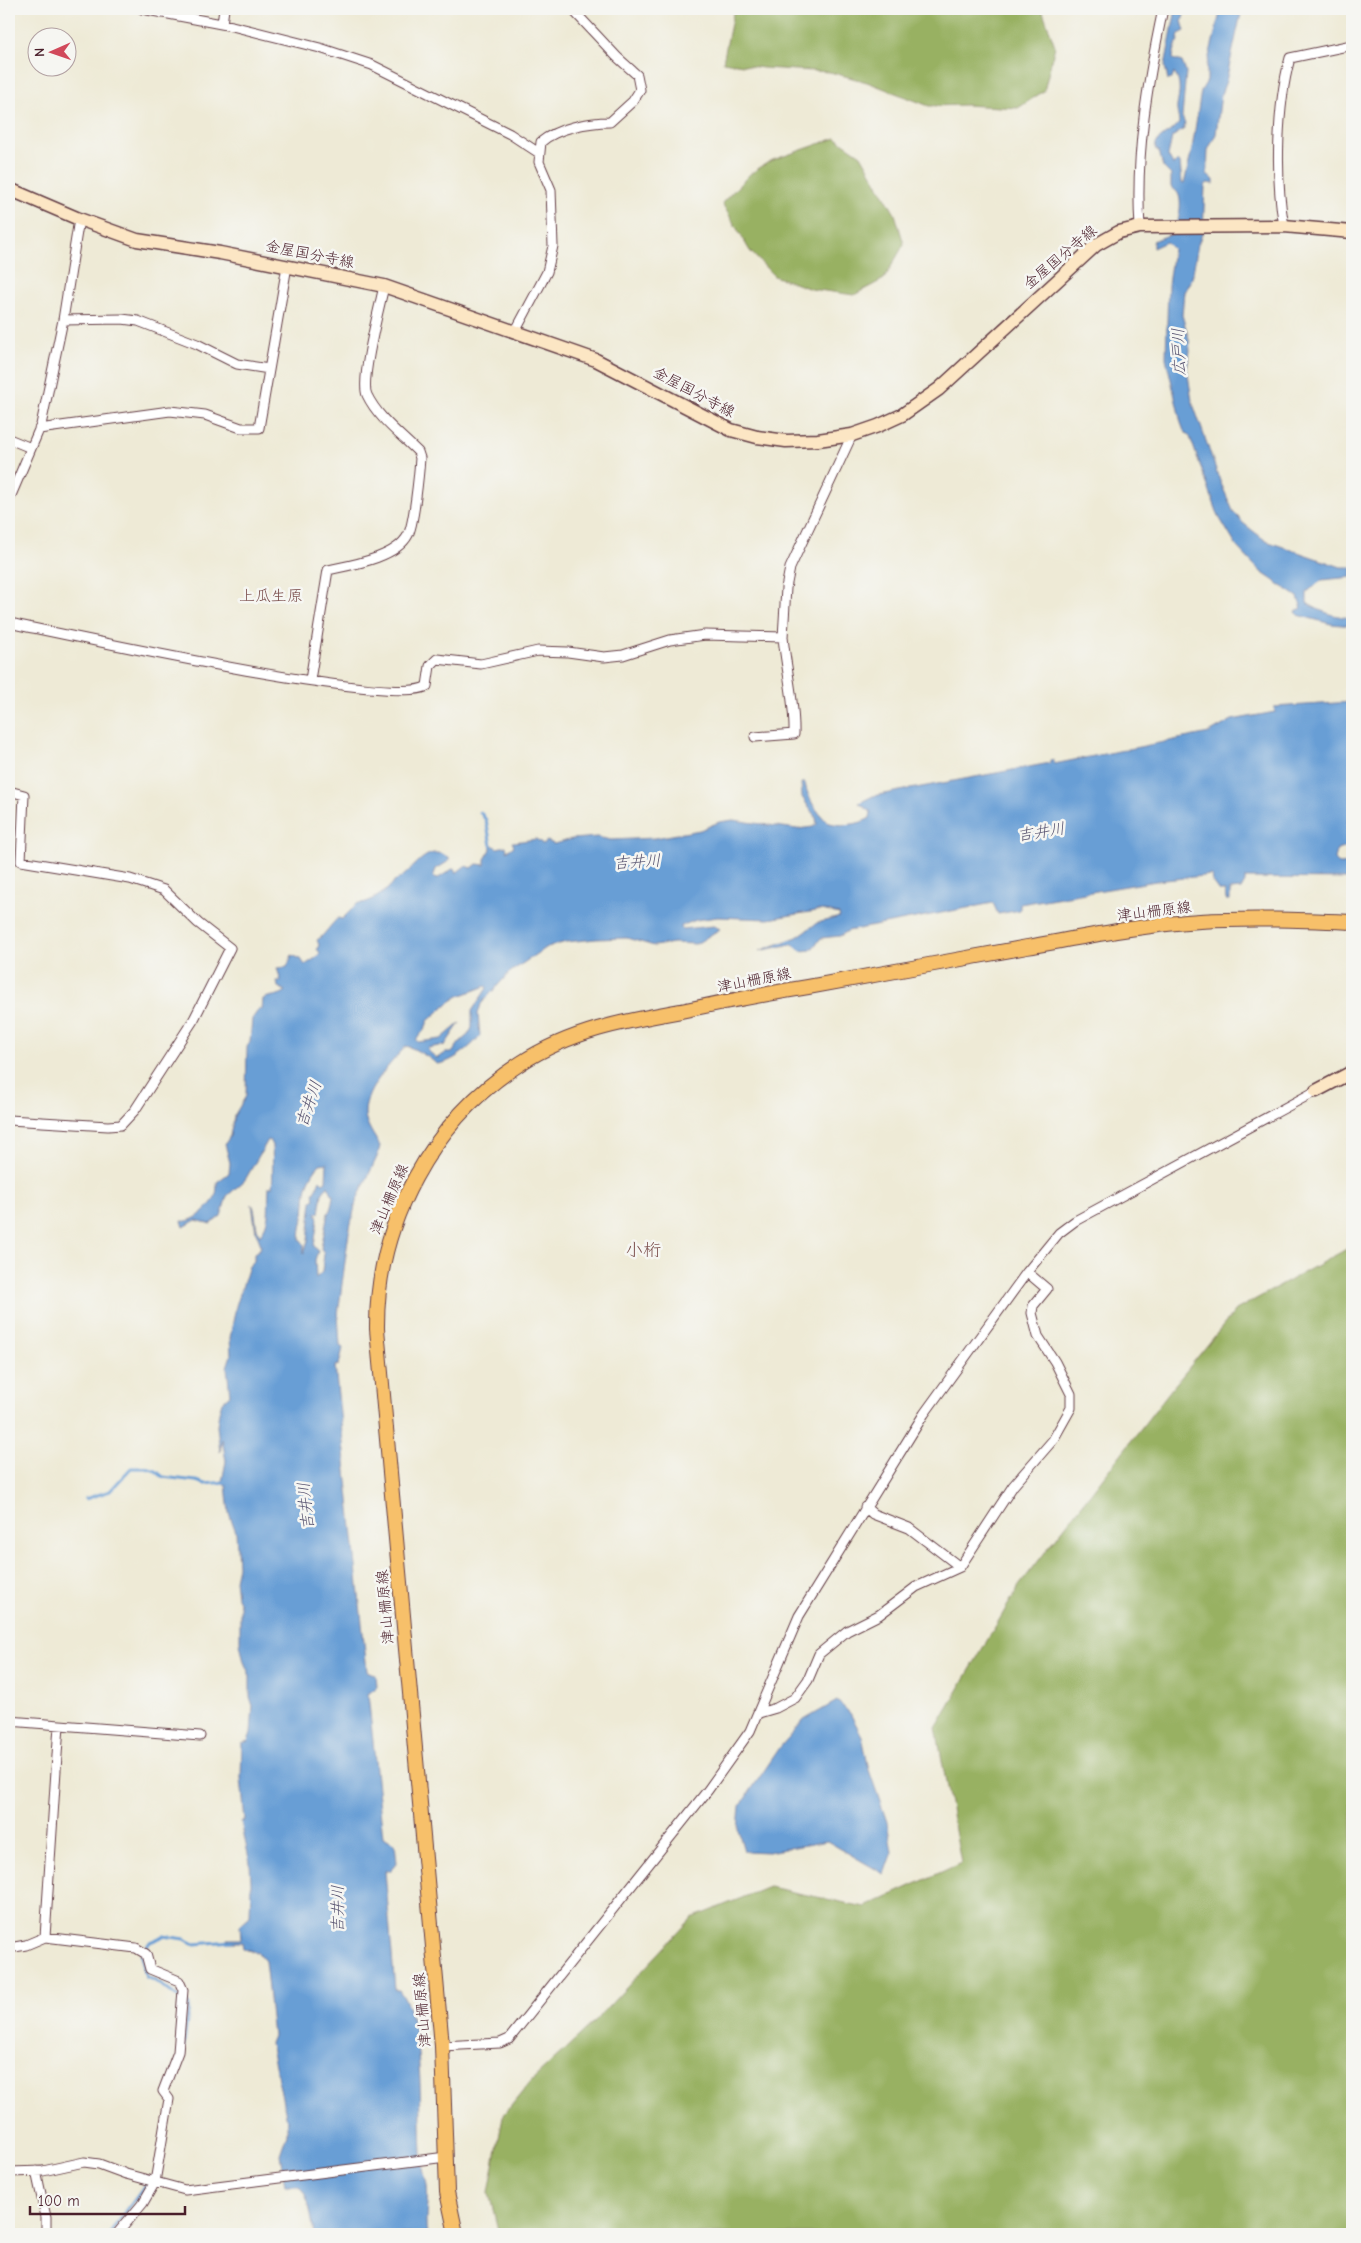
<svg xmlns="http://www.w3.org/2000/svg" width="1361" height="2243" viewBox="0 0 1361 2243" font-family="'Comic Neue','Klee One',sans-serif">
  <rect width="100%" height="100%" fill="#f6f6f2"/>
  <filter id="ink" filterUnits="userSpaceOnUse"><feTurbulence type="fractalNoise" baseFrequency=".02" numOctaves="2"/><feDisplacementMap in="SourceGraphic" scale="10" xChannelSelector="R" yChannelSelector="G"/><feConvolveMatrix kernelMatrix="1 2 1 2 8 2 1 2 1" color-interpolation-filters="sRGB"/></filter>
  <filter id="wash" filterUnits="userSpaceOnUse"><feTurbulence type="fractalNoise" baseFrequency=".0096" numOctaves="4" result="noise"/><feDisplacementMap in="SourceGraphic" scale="20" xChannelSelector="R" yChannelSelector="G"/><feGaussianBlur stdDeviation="1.12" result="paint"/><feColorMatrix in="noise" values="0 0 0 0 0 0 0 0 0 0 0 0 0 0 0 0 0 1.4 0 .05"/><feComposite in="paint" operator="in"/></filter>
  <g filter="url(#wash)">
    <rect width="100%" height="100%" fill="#eeead6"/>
    <!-- forest -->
    <path fill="#98b162" stroke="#716846" d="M734 9H1042L1055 46 1044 91 1018 108 965 105 929 106 867 82 830 72 763 68 723 62Z
      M836 138 861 155 895 214 904 244 884 279 854 295 811 289 774 276 750 251 722 203 750 174 770 161Z
      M1352 1246V2234H499L489 2193 503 2116 531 2081 594 2022 692 1918 769 1887 865 1907 961 1863 936 1728 1019 1586 1169 1392 1236 1310Z"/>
    <!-- water -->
    <path fill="#689ed5" stroke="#595e80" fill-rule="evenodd" d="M1176 9H1186L1182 21 1185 31 1179 34C1178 43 1173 51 1173 59L1182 62 1186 72 1182 117 1185 124 1184 129 1172 137 1168 156 1173 165 1178 161 1180 163 1182 183 1184 184 1192 149 1201 91 1207 81V65L1221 9H1242L1226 81 1221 94 1216 134 1208 150 1207 174 1214 180V184L1207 183 1205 186 1203 232 1198 244 1192 278 1184 292 1182 315 1189 339 1190 351 1187 368 1192 401 1220 481 1233 511 1243 523 1266 541 1341 567H1352V577L1322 580 1307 592V603C1320 612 1337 617 1352 618V626L1331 624 1298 615 1296 611 1302 608 1298 597 1261 572 1237 547 1219 517 1190 437 1184 431 1181 423 1166 358 1168 285 1173 249 1166 242 1153 248V241L1174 233C1178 225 1184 200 1177 192 1176 190 1173 189 1171 187V175L1163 167 1159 151 1155 149C1156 135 1173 133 1179 123 1179 118 1176 111 1177 106 1179 95 1182 83 1174 73L1172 79 1168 80 1165 66Z
      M1352 702V818L1347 820 1349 826H1352V845L1337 850 1335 860 1339 864 1352 863V879L1245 878V882L1241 889 1230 890V900H1226L1225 891H1219L1213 883 1212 875 1156 881 1020 904V910L998 914 993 903 848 931 840 936 821 938 811 950 801 951 792 944 759 951 797 937 817 923 840 917 839 914 822 910 768 919 718 917 696 920 681 926 682 929 714 926 720 929 696 944 673 943 654 946 627 938 596 939 566 942 545 948 509 973 481 1004 478 1014 480 1036C471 1047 451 1064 436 1064 433 1059 412 1047 406 1046 391 1063 365 1089 365 1113 365 1124 375 1137 380 1146L377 1157 356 1202 349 1232 338 1314 340 1346 343 1348 339 1365 335 1366 367 1671 376 1675 377 1687 368 1694 383 1837 395 1843 397 1863 391 1870 385 1871 395 1990H399C427 2027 418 2120 423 2166 423 2173 426 2179 427 2185 429 2202 424 2217 427 2234H314C311 2217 311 2199 299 2186H285L280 2154 287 2134V2120L270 2043 273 2036 265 1961 258 1953 243 1948 242 1942H228V1939H241L240 1925 250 1916 251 1883 250 1863 241 1822 245 1821 241 1778 242 1743 248 1741 251 1733 253 1706 250 1697V1676L244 1662 240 1644V1605L237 1597 235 1580 238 1566 236 1532 229 1513 226 1485 222 1482 226 1461 222 1439 220 1452 217 1426 219 1412 222 1402 230 1395 227 1367 231 1355 230 1338 236 1306 249 1266 254 1261V1253L260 1249 261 1245 256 1232 252 1204C257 1212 254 1227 260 1235 272 1217 267 1208 269 1187H272C273 1182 273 1145 271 1141L268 1140 245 1180 227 1196 221 1216 211 1224 196 1220 184 1227 182 1221C194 1223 213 1206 216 1194 217 1191 217 1185 217 1182L229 1173 230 1163 225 1144 230 1136 234 1116 246 1096 247 1047 250 1041 252 1019 259 1009 262 1010 263 999C271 995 278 997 286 991L278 987 277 981H281L277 968 287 967 292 955 301 959 305 965 317 957 320 953 317 949 319 945 317 940C325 935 330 925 338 918L342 919 358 903C367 905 390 890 394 881 413 875 425 840 449 858V861L436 869 433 877 437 879 454 868 456 873 465 866 472 868 477 864 485 865V859L491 849 490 843 497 848 506 846 507 851 514 846 512 842H514L536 839 543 844 547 841 554 844 572 839 597 837 611 840 655 838 700 830 719 822 733 820 797 829 813 827 817 824 816 818 802 797 801 783H805C808 800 816 810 827 822 839 827 859 825 870 818L871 812 859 803 873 796 1050 763V760L1053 759 1054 764 1209 733 1232 720 1275 712 1274 707ZM486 986 487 988 472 1011V1028L468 1035 460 1042 452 1053H446L437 1058 428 1051V1048L445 1045 460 1023 441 1039 418 1042 416 1040 425 1029 428 1021 448 1003 459 996ZM327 1163 326 1181 323 1183 320 1180 315 1192H313L315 1199 312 1201 308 1240 304 1253V1244L300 1239C300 1227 305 1215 305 1203 305 1189 309 1176 320 1164ZM328 1185 333 1196 330 1212 328 1213 321 1248 324 1254 322 1272 316 1278 315 1260 318 1251 314 1246 318 1219 316 1213H319L322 1194Z
      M837 1701 850 1713 862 1736 869 1770 887 1822 892 1852 884 1874 827 1841 768 1852 744 1851 738 1830 740 1806 781 1746 804 1720Z"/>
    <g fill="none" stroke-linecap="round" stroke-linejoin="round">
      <!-- stream -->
      <path stroke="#689ed5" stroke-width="3" d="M480 812 486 820 491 845
        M85 1499 110 1491 131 1468H146L156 1471 163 1477 196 1481 205 1484 225 1482
        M167 2095 182 2059 189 2005C185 1999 182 1999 176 1996 165 1988 159 1981 146 1977L141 1955 150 1942 164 1936 185 1939 195 1944 232 1941
        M109 2234 148 2182"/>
    </g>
  </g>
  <g filter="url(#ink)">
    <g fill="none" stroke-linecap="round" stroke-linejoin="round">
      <!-- street casing -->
      <g stroke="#633d45" stroke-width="11">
        <path id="street" d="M142 9 232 26 320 48 372 65 510 134 539 153
          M222 24 224 9
          M1284 226C1275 177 1277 106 1290 58L1352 45
          M1140 227C1135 154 1148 80 1163 9
          M63 320 122 319 138 321 197 344 237 364 269 369
          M515 332 547 272 553 246 551 190 539 162 541 142C557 128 589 122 610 122L633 101 640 90 637 75 617 57 572 9
          M39 429 170 411 205 415 241 428H259L287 266
          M9 439 31 448
          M9 500 41 425 63 320 79 219
          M9 623C63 634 398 708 427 686L430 666 437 659 481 664 538 651 568 652 604 657 623 655 670 640 705 635 783 637 786 588 790 568 852 435
          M310 680 328 570C351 565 396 558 408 535 414 524 419 473 420 458L418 452C400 434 378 418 367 395 360 380 380 305 384 286
          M755 737 794 734C795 701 786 670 783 637
          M9 791 24 795 21 861 130 879 164 890 198 923 230 948 194 1019 135 1110 121 1125 108 1126 9 1120
          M865 1507 873 1514 909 1528 960 1567
          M759 1713 776 1708 795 1698 808 1680 819 1654 847 1631 879 1615 916 1587 960 1567 1013 1486 1053 1440 1071 1408V1394L1055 1362 1038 1336 1032 1313 1033 1306 1047 1289 1027 1272
          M9 1721 200 1736
          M45 1937 59 1725
          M9 1948 26 1945 45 1937 136 1948 146 1954 150 1969 179 1981 183 1990 178 2052 163 2091 169 2099 155 2182 143 2203 117 2234
          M442 2046 500 2043 509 2039 708 1790 750 1731 799 1616 924 1414 1027 1272 1059 1233 1075 1221 1316 1091
          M36 2171 46 2217V2234
          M9 2172 43 2171 84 2162 99 2164 126 2174 185 2190 446 2157"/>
      </g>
      <!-- secondary casing -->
      <g stroke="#633d45" stroke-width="15">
        <path id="secondary" d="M9 189 79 219 137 240 220 253 384 286 596 360 731 430 757 437 786 441 818 440 852 435 878 426 902 415 939 389 1096 245 1119 232 1140 227 1284 226 1352 232
          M1316 1091 1352 1072"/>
      </g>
      <!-- primary casing -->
      <g stroke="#633d45" stroke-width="16">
        <path id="primary" d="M456 2234 447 2192 442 2046 377 1329C376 1223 432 1120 521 1063 570 1031 625 1021 681 1011 723 1002 765 994 808 987 881 974 954 960 1027 947 1084 937 1142 925 1200 921 1251 918 1301 920 1352 922"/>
      </g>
      <!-- street -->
      <use href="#street" stroke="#fff" stroke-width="9"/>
      <!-- secondary -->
      <use href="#secondary" stroke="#fce6c4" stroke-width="12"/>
      <!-- primary -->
      <use href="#primary" stroke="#f7c06b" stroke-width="14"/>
    </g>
  </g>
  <g text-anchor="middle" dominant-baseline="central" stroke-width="5" stroke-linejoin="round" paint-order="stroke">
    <!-- street labels -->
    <g font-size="15" fill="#4a1f2b" stroke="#f6f6f2">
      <text transform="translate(310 254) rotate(11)">金屋国分寺線</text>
      <text transform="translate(1060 257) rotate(-40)">金屋国分寺線</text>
      <text transform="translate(694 392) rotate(28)">金屋国分寺線</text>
      <text transform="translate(1154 911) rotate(-7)">津山柵原線</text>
      <text transform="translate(754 980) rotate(-11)">津山柵原線</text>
      <text transform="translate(389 1199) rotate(-67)">津山柵原線</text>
      <text transform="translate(385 1607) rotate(-95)">津山柵原線</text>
      <text transform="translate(422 2010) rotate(-95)">津山柵原線</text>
    </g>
    <!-- water labels -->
    <g font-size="16" font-style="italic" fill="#56526f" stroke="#f6f6f2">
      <text transform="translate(1179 352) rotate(-92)">広戸川</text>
      <text transform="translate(1041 832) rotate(-9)">吉井川</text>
      <text transform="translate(637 862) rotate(-4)">吉井川</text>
      <text transform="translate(309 1104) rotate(-71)">吉井川</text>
      <text transform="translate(306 1506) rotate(-96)">吉井川</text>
      <text transform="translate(338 1909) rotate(-90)">吉井川</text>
    </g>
    <!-- neighbourhood labels -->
    <g font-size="16" fill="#7b4e4c" stroke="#f6f6f2">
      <text x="271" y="596">上瓜生原</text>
    </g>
    <!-- quarter labels -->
    <g font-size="18" fill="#7b4e4c" stroke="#f6f6f2">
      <text x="643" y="1250">小桁</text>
    </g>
  </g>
  <!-- margin -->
  <rect width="1361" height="2243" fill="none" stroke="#f6f6f2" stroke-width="30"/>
  <!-- north arrow -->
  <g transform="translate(52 52) rotate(268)"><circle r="24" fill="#f6f6f2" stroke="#b1a0a2"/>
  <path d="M0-4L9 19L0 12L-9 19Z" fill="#d1495b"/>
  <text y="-8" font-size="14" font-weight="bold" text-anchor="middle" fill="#4a1f2b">N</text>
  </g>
  <!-- scale -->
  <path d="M30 2206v8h155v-8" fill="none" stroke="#4a1f2b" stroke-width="2.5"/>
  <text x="38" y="2206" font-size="15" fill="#4a1f2b" stroke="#f6f6f2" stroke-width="4" paint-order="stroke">100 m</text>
</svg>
